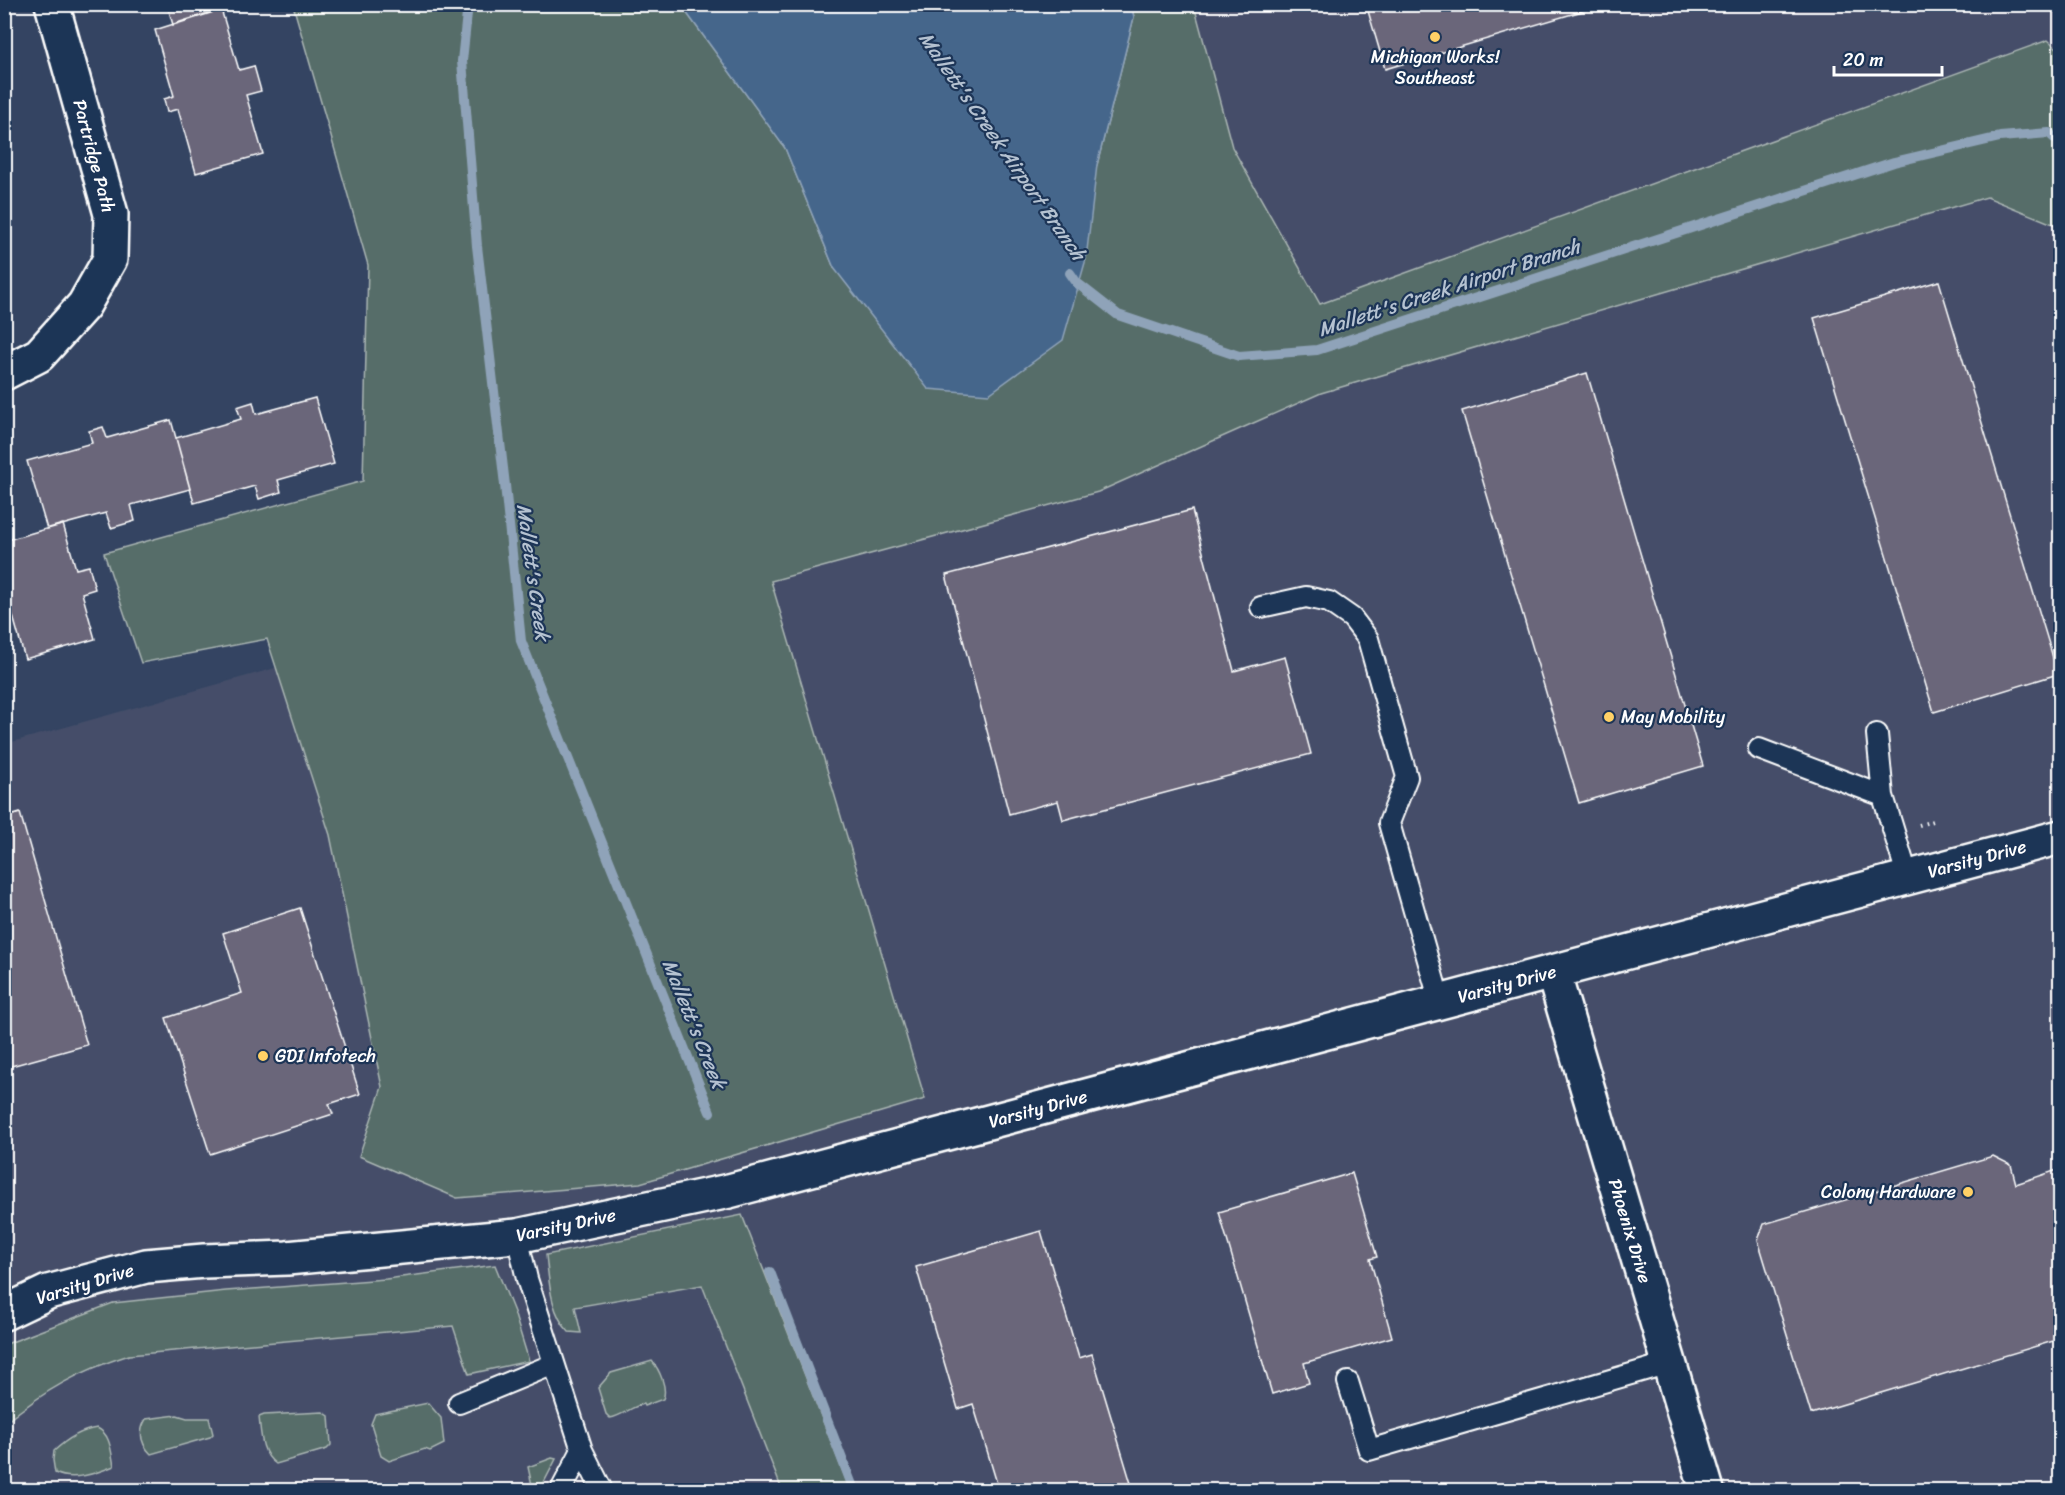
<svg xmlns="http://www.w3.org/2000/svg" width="2065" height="1495" viewBox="0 0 2065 1495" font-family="Sriracha,sans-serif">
  <rect width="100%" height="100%" fill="#344462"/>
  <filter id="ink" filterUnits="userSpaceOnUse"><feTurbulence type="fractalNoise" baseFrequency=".0167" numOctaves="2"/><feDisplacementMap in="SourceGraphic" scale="12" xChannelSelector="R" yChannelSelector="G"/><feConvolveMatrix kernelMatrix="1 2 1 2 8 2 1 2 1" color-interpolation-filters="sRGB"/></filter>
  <g filter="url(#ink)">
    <!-- built -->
    <path fill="#444e69" d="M1164 5H2060V1490H5V744L1281 385Z"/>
    <!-- green -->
    <path fill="#576d69" stroke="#abb6b4" stroke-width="1.5" d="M293 5H681L785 148 834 268 1097 165 1134 17 1131 5H1194L1232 147 1320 304 2048 40 2060 51V227L1987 197 1321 393 1098 492 771 581 925 1099 640 1183 457 1198 359 1156 382 1087 330 835 267 639 141 663 104 553 363 481 368 265Z
      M742 1215 850 1490H782L702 1285 575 1307 581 1333 569 1332C550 1313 549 1280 546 1255Z
      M495 1265 514 1312 529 1361 469 1374 453 1326 129 1355C79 1371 45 1390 5 1423V1347L9 1343 113 1303 226 1291 386 1279Z
      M652 1361C659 1369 668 1388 663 1399L644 1406 643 1404C631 1407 622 1416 610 1418L606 1414 598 1388 611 1373Z
      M428 1403 441 1418 444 1444 430 1451 425 1449 389 1461 381 1456 371 1424 375 1414Z
      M323 1412 329 1416 331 1445 327 1449 276 1464C261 1454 261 1434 259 1417L264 1415Z
      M177 1415 187 1418H209L213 1434 210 1437 151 1454C141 1444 138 1432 146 1419Z
      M97 1428C111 1434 111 1452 114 1466 97 1473 73 1482 55 1473L53 1460 54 1451C66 1440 81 1430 97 1428Z
      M552 1458 556 1459 540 1490H533L528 1467Z"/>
    <!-- water -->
    <path fill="#45668b" stroke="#8fa3b9" stroke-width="1.5" d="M681 5H1131L1134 17 1097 165 1086 259 1063 340 989 394 928 389 834 268 785 148Z"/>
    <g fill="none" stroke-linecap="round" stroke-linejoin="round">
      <!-- stream -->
      <path stroke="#8fa3b9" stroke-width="10" d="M468 4 462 61 477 246 505 485 521 641 710 1112
        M1070 273 1077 283 1118 315 1239 356 1317 350 1894 162 2000 137 2049 133 2060 143
        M770 1272 854 1490"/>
    </g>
    <!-- building -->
    <path fill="#6b667a" stroke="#fff" stroke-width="1.5" d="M167 4H236V5L173 25Z
      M1366 4H1606L1385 69Z
      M221 9 239 70 254 66 261 91 246 95 263 154 196 173 178 109 167 112 164 99 174 96 155 30Z
      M1939 281 2058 674 1934 712 1814 318Z
      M1587 373 1703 766 1579 803 1462 411Z
      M315 398 334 464 278 480 281 492 259 499 255 486 194 503 176 438 241 419 237 407 253 402 256 414Z
      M171 420 190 489 131 505 135 521 111 528 106 513 47 529 27 461 92 443 89 431 103 427 107 438Z
      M1192 510 1234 671 1285 657 1311 754 1063 820 1058 801 1009 814 946 575Z
      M63 524 76 569 89 566 95 589 82 593 95 639 25 659 11 609 4 611V596L6 595 4 588V541Z
      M20 813 87 1045 4 1068V818Z
      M300 908 360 1094 329 1104 333 1114 210 1154 166 1018 242 993 223 933Z
      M1993 1156 2011 1165 2016 1184 2060 1169V1341V1339L1811 1414 1758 1240 1764 1224Z
      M1352 1173 1377 1257 1370 1259 1392 1337 1304 1363 1309 1383 1272 1394 1219 1212Z
      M1041 1231 1079 1358 1092 1354 1133 1490H999L973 1404 958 1409 916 1267Z"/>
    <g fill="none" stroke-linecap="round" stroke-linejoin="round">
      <!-- service casing -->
      <g stroke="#fff" stroke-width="24">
        <path id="service" d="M1261 607 1306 597 1329 602 1352 618 1368 639 1407 777 1389 823 1440 1002
          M1877 734 1883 796 1908 878
          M1759 749 1883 796
          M517 1236 527 1279 582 1450 561 1490
          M1348 1382 1369 1450 1669 1363
          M459 1403 554 1364
          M582 1450 602 1490"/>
      </g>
      <!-- minor casing -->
      <g stroke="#fff" stroke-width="38">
        <path id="minor" d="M4 373 39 355 84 305 110 259 111 214 52 4
          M1553 972 1707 1490
          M4 1313 48 1292 146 1266 204 1261 287 1258 517 1236 729 1191 2060 837"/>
      </g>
      <!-- path -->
      <path stroke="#fff" stroke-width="4" stroke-dasharray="1.5 4.5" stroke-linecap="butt" d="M1919 825 1936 820"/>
      <!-- service -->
      <use href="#service" stroke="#1d3557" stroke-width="20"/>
      <!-- minor -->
      <use href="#minor" stroke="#1d3557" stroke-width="33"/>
    </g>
  </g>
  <!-- markers -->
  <g fill="#ffd166" stroke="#1d3557" stroke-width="2">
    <circle cx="1435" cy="37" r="6"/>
    <circle cx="1609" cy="717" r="6"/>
    <circle cx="263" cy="1056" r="6"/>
    <circle cx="1968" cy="1192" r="6"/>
  </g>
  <g text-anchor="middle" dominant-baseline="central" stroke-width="4.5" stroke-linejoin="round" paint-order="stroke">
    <!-- poi labels -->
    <g font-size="18" fill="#fff" stroke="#1d3557" text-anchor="start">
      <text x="1435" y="57" text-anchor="middle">Michigan Works!<tspan x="1435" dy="21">Southeast</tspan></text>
      <text x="1621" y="717">May Mobility</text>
      <text x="275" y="1056">GDI Infotech</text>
      <text x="1956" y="1192" text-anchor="end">Colony Hardware</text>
    </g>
    <!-- street labels -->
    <g font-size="18" fill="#fff" stroke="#1d3557">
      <text transform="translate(94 156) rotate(75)">Partridge Path</text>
      <text transform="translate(1977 859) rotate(-15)">Varsity Drive</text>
      <text transform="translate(1507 984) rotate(-15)">Varsity Drive</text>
      <text transform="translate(1038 1109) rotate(-15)">Varsity Drive</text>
      <text transform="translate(566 1225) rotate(-12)">Varsity Drive</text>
      <text transform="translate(1630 1231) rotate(73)">Phoenix Drive</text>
      <text transform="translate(85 1284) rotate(-17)">Varsity Drive</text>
    </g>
    <!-- water labels -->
    <g font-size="20" font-style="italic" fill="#b5c2d1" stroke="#1d3557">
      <text transform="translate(1002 146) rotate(55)">Mallett's Creek Airport Branch</text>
      <text transform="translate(1449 288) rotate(-18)">Mallett's Creek Airport Branch</text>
      <text transform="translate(533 572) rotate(82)">Mallett's Creek</text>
      <text transform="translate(694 1024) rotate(68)">Mallett's Creek</text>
    </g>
  </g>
  <!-- margin -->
  <rect width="2065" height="1495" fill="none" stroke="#1d3557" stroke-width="24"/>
  <rect x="12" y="12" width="2041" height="1471" fill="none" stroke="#fff" stroke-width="2" filter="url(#ink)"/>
  <!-- scale -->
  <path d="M1834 66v9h108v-9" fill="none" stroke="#ffffff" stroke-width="3"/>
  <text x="1843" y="66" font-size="18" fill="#ffffff" stroke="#1d3557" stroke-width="4.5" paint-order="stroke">20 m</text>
</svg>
